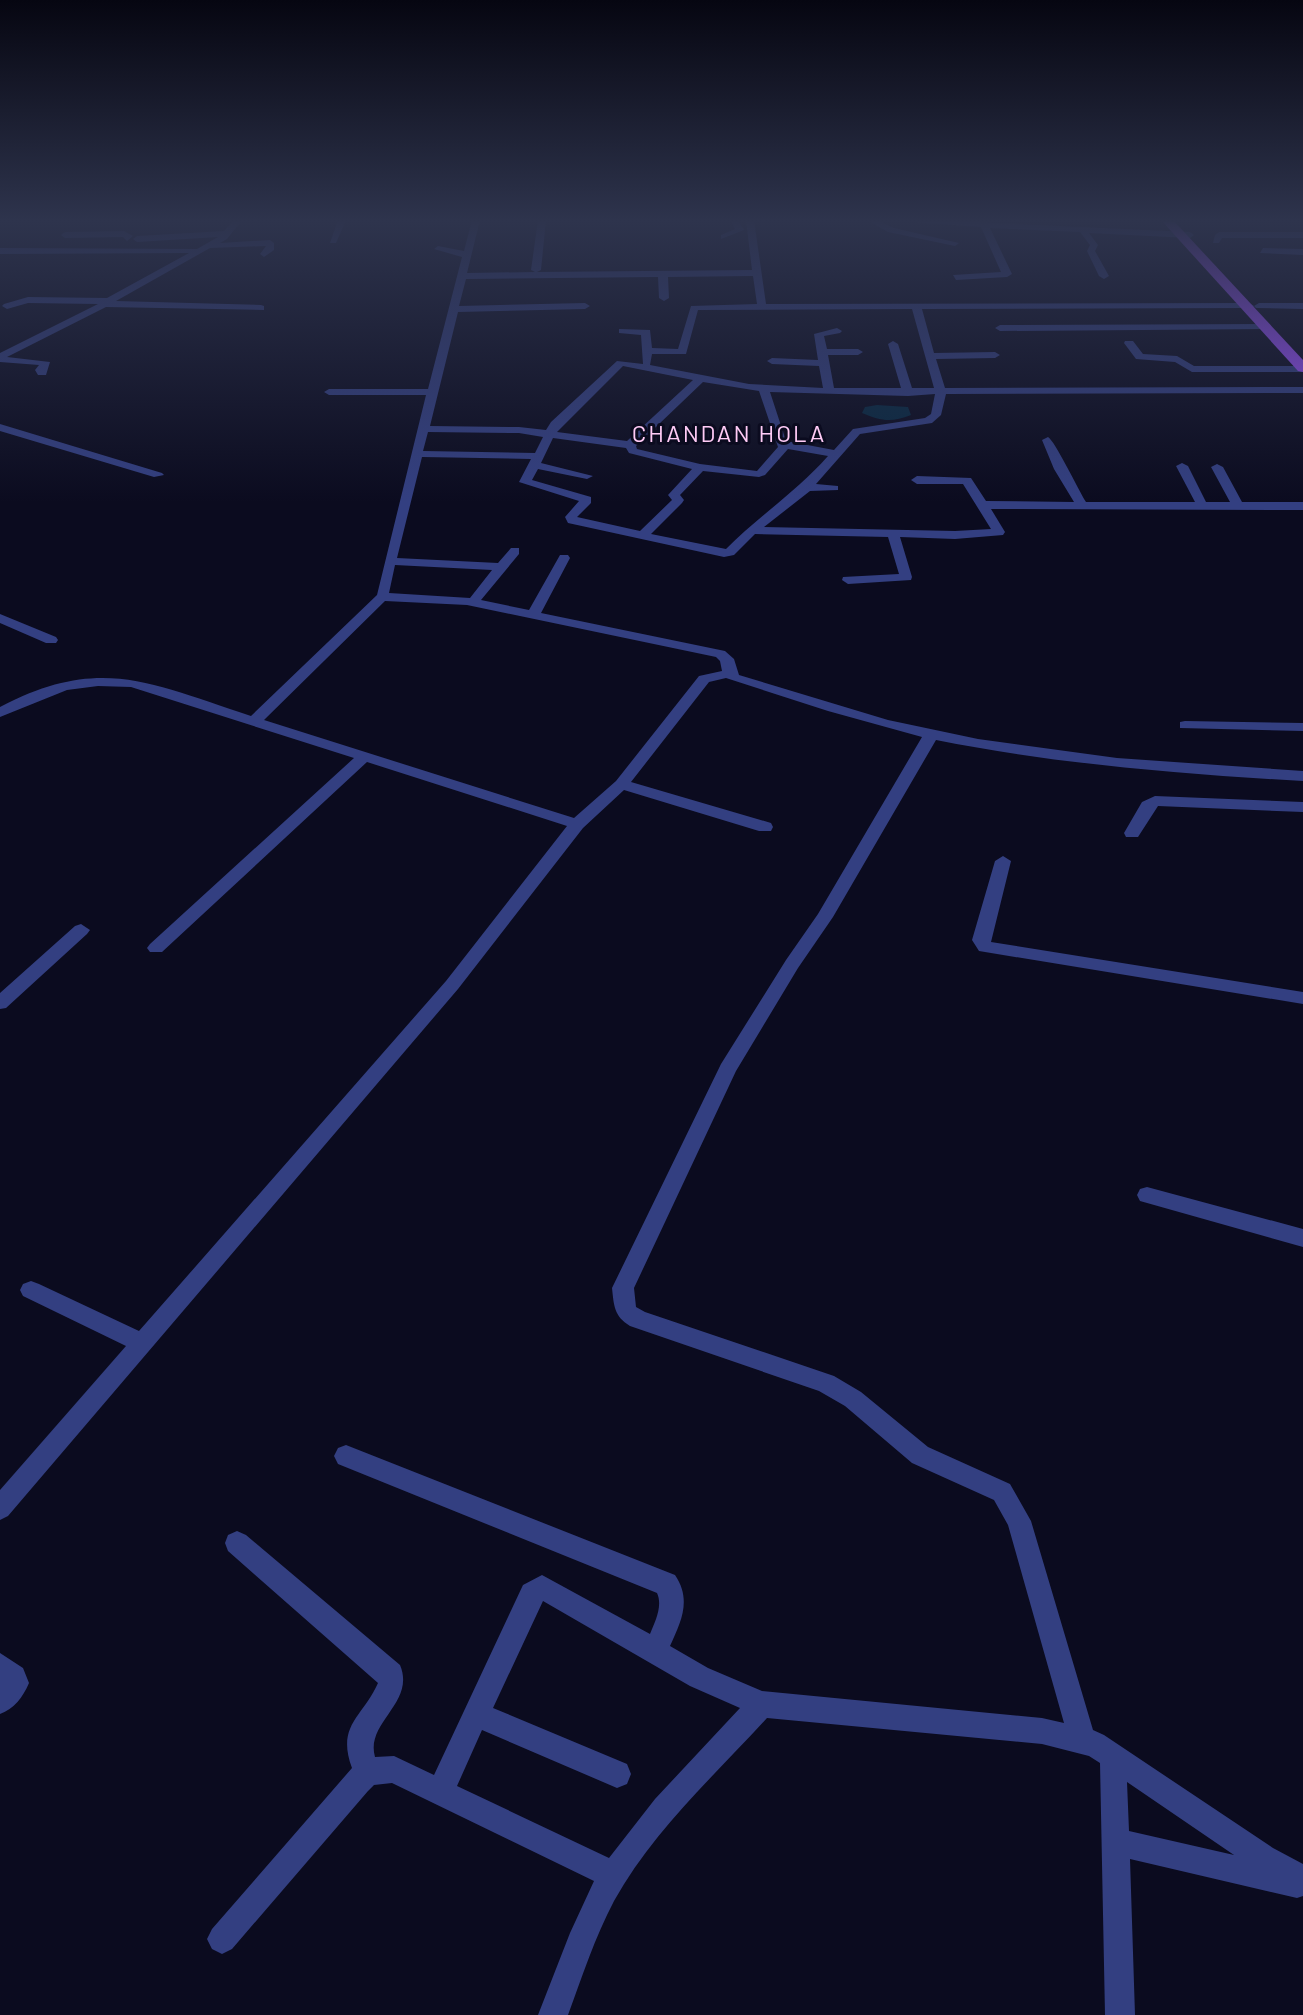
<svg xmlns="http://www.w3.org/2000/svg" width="1303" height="2015" viewBox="0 0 1303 2015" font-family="Barlow,sans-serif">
  <rect width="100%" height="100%" fill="#0b0b1f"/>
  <!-- water -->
  <path fill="#082841" d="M877 405 908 407 911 415C891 423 881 421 862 413L865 407Z"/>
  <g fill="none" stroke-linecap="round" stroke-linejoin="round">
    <!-- minor -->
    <path fill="#333f81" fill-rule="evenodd" d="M234 220H242L227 239 220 243 270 240 274 243V250L264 257 260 254 266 246 210 248 116 301 261 305 264 306V310L106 307 7 357 50 362 46 375H38L35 370 39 365 0 362V353L98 304 28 303 7 309 2 306 4 304 28 297 107 298 189 253 0 254V248L197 249 218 237 137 242 133 239 137 236 224 231Z
      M338 220H346L336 243H330Z
      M472 220H480L467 273 535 272 531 270 538 220H546L541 270 537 272 752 270 746 220H754L766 304 1249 303 1254 306 1252 308 922 309 934 353 995 352 1000 355 995 358 936 359 945 388 1303 387V393L946 394 941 415 932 423 860 434 816 484 838 486V490L810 491 764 527 955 531 991 529 963 484H917L911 480 917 476 971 478 986 501 1074 502 1054 469 1042 440 1048 437C1055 441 1078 489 1086 502H1195L1176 466 1182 463 1188 466 1206 502H1230L1211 467 1217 464 1223 467 1242 502H1303V510L991 509 1005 532 1003 535 955 539 900 537 912 577 911 580 848 584 842 580 843 577 899 574 888 537 755 534 734 555 724 557 568 523 565 517 579 501 519 482 531 459 422 457 397 558 498 563 511 548H519V554L481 600 529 610 560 555H568L570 558 541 613 725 651 734 659 739 675 888 720 978 739 1117 758 1303 771V781C1180 774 1057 764 936 740L833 917 798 968 736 1071 634 1288 636 1307 645 1312 834 1376 861 1392 928 1447 1010 1484 1031 1521 1093 1730 1104 1735 1273 1848 1303 1864V1896L1297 1898 1130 1859 1135 2015H1105L1100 1763 1089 1756 1042 1744 767 1718C714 1776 653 1831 614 1901 595 1937 582 1977 568 2015H538L570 1933 594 1881 392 1783 374 1785 368 1791 232 1949 222 1954 212 1949 207 1939 212 1929 352 1768C336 1725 363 1717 378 1683L228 1551 225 1543 228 1535 237 1531 246 1535 400 1665C416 1703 365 1722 375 1757L394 1756 434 1775 523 1585 542 1575 650 1634C655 1622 663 1606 657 1593L338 1464 334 1456 338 1448 346 1445 675 1575C692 1600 681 1622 670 1646L708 1668 762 1691 1042 1718 1064 1723 1008 1525 994 1500 912 1463 845 1406 819 1391 630 1326C614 1316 614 1306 612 1288L721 1064 786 960 818 914 922 737 828 711 726 678 709 682 631 782 771 823 773 827 771 831H759L624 790 583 828 458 989 8 1516 0 1520V1490L126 1346 23 1296 20 1290 23 1284 31 1281 39 1284 139 1331 446 981 567 826 367 762 162 952H150L147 948 150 944 354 758 131 687 98 686 67 690 0 717V707C101 654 152 684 251 716L377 595 426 395H329L324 392 329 389H428L462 257 434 249 438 246 464 251ZM753 276 757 304 691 306 678 349 652 348 650 330 619 329V333L641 335 643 364 617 361 551 422 546 430 519 427 430 426 458 312 585 309 590 306 585 303 459 306 466 279 658 277 659 298 664 301 669 298 668 277ZM912 309 934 388H912L898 344 893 341 888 344 901 388H834L828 355H858L863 352 858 349H827L824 336 840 333 842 331 837 328 814 334 818 360 772 358 767 361 772 364 819 366 823 388 749 384 650 365 652 354H686L698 310ZM623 366 693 380 627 441 557 432ZM703 382 759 391 778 447 757 471 700 464 637 449 636 446ZM770 392 908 396 935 394 931 414 925 418 853 429 834 450 786 441ZM428 432 519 433 543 437 535 453 423 451ZM553 438 626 448 629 453 692 469 668 495 672 500 640 531 577 517 591 503V497L532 480 538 469 587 479 593 476 541 463ZM788 449 828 456C797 491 759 516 726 549L651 534 682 503 684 500 680 495 703 471 759 477 765 475ZM395 565 492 570 470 598 389 593ZM385 601 467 605 716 657 720 661 722 671 699 676 616 781 574 818 264 720ZM543 1601 690 1686 740 1708 655 1799 609 1858 457 1786 482 1730 617 1788 627 1784 631 1774 627 1764 493 1708ZM1127 1782 1234 1855 1129 1831Z
      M730 220H738L744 230 721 239V235L735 229Z
      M867 220H877L894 228 959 243 955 246 888 232Z
      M885 220H933L1190 232 1194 235 1190 238 1089 233 1098 245 1095 251 1109 276 1104 279 1099 276 1087 251 1090 245 1080 232 990 228 1012 274 1007 277 956 280 953 275 1001 272 981 227Z
      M124 231 133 236 127 241 123 237 65 238 61 235 65 232Z
      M1219 232H1303V238H1222L1219 243H1213L1215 235Z
      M1263 248 1303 249V255L1260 253Z
      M1259 303H1303V309L1256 308 1254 306Z
      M1267 324 1272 327 1270 329 1000 331 995 328 1000 325Z
      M1125 341H1133L1143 354 1177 356 1194 366H1303V372H1192L1175 362 1136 359 1124 343Z
      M0 424 162 473 164 475 154 477 0 431Z
      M0 614 56 637 58 640 56 643H46L0 623Z
      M1185 721 1303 723V731L1180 728V722Z
      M1155 796 1303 802V812L1158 806 1138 837H1126L1124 833 1142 802Z
      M1003 856 1011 861 991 942 1303 992V1004L979 951 972 940 995 861Z
      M81 924 90 930 87 934 6 1008 0 1009V993L75 926Z
      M1147 1187 1303 1229V1247L1140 1201 1137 1195 1140 1189Z
      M0 1653 23 1668 29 1683C23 1697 14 1709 0 1714Z"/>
    <!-- major -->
    <path fill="#9c50ff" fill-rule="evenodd" d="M1161 220H1173L1303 360V372L1298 371Z"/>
  </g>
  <!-- sky -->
  <linearGradient id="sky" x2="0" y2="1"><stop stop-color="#060611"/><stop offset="0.44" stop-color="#2e344d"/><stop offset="1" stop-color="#2e344d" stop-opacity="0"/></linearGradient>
  <rect width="1303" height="502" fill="url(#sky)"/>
  <g text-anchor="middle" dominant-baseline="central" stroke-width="6" stroke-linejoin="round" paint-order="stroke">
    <!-- far-neighbourhood labels -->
    <g font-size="24" letter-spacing="2" fill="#ffcbf6" stroke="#0b0b1f">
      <text x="729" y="432">CHANDAN HOLA</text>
    </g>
  </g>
</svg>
